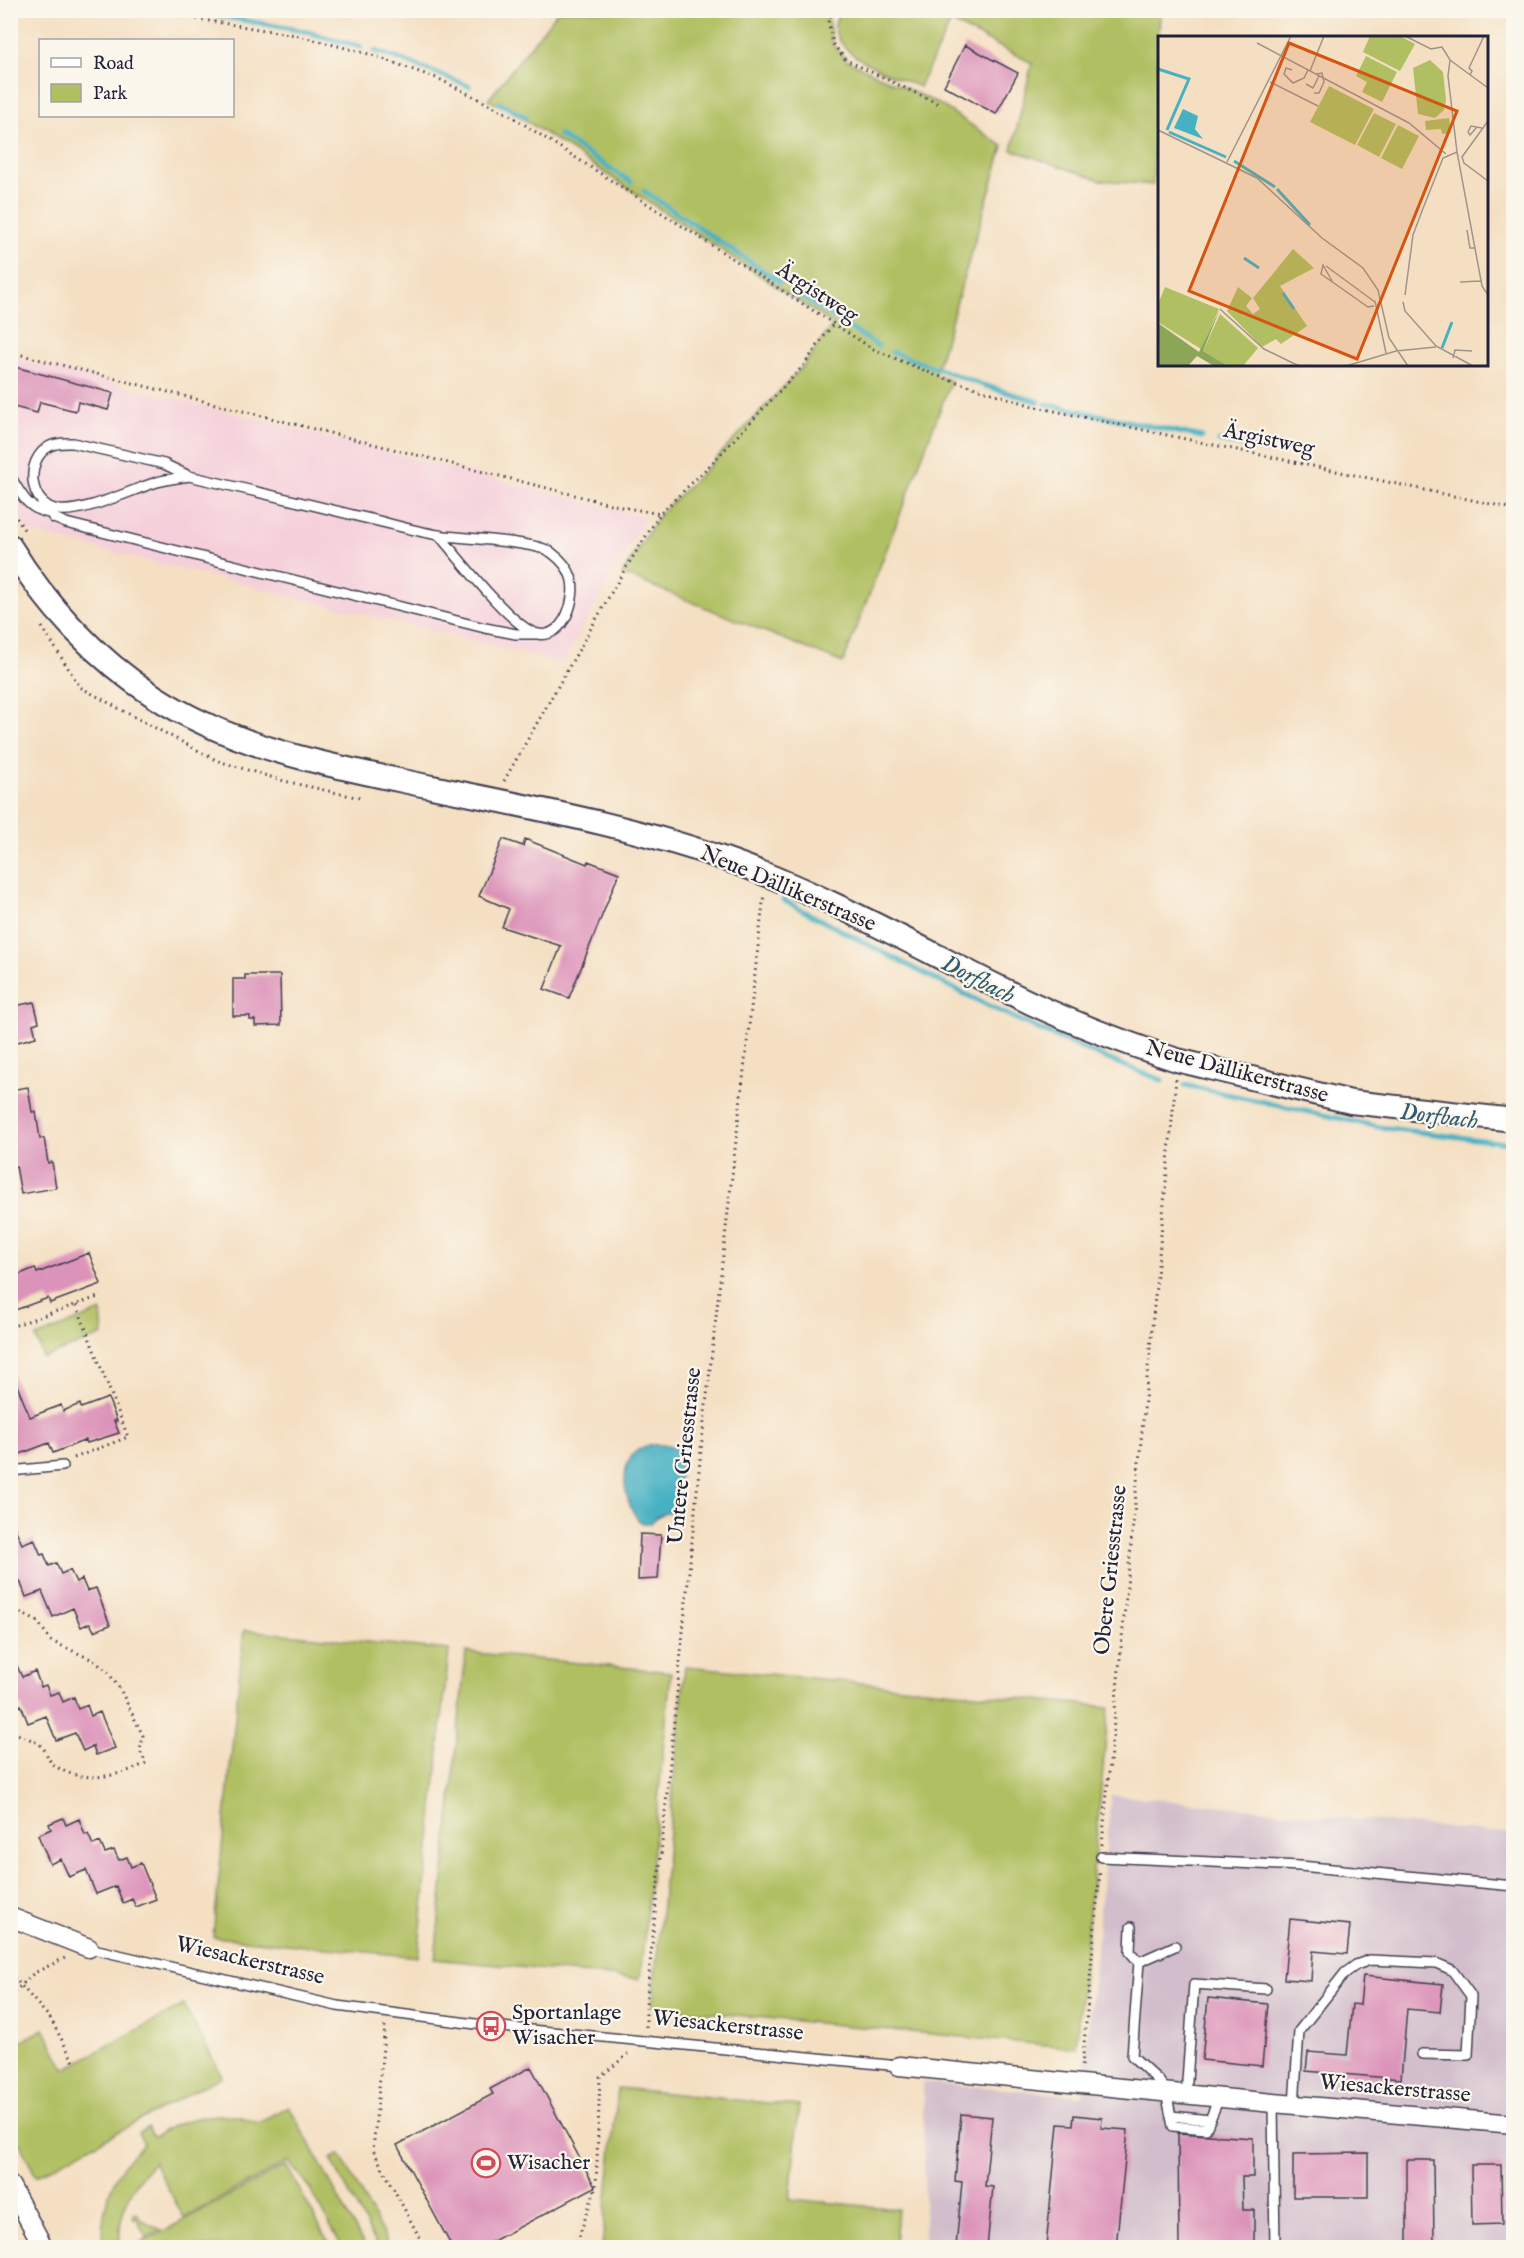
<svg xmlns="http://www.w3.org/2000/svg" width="1524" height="2258" viewBox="0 0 1524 2258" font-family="'IM FELL English',serif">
  <rect width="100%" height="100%" fill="#fbf7ec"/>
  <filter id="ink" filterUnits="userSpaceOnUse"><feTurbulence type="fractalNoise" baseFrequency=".0167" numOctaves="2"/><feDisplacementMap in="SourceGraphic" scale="12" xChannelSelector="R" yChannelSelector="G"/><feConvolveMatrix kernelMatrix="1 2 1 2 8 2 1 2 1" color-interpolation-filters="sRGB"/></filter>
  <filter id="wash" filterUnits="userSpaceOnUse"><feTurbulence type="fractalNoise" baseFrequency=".008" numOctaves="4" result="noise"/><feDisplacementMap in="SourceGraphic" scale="24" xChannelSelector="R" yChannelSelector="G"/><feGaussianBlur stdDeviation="1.35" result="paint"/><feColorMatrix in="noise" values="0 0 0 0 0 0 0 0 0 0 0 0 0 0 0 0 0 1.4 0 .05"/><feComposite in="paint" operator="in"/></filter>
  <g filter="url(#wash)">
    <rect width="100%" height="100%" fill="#f4dfc2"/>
    <!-- built -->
    <path fill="#f5cfda" d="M10 357 645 517 563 663 27 531 11 504Z"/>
    <!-- industrial -->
    <path fill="#d1bdcb" d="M1111 1795 1513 1834V2247H925L923 2082 1082 2096Z"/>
    <!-- green -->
    <path fill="#b0bf62" stroke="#69704e" stroke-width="1.5" d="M841 10 1160 11 1153 185 1100 180 1012 150 1032 63 951 22 919 87C896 76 832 56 835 24 836 20 839 14 841 10Z
      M558 11H833L828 20 833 44 846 60 941 105 1003 146 935 375 951 381 843 663 622 574 660 514 713 462 804 365 833 324 510 110 488 100Z
      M101 1311 103 1335 43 1358 36 1337Z
      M244 1630 449 1650 418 1957 213 1937Z
      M466 1652 671 1672 640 1979 435 1959Z
      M685 1666 1109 1707 1076 2048 652 2007Z
      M184 2005 222 2076 36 2176 11 2127V2047L44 2029 65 2069Z
      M618 2088 799 2106 790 2199 898 2209 895 2247H602Z
      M289 2106 365 2247H342L311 2190 288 2161 184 2218 154 2162C132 2183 115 2217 121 2247H102C101 2208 111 2170 144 2144L138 2133 148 2127 154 2137C176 2121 208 2112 236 2116 244 2117 252 2121 259 2123Z
      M340 2154 390 2247H378L331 2159Z
      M286 2165 331 2247H134Z
      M134 2213 138 2214 139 2218 161 2230 146 2238 138 2220 132 2217Z"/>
    <!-- water -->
    <path fill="#46b1c3" stroke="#346a7f" stroke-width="1.5" d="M666 1445 675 1447C681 1462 684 1475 674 1488L677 1501 672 1511 658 1516 651 1523H641C623 1504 614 1455 647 1446 653 1444 660 1445 666 1445Z"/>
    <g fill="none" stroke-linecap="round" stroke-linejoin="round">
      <!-- stream -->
      <path stroke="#46b1c3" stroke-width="5" d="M220 16 304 31 361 47
        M375 51 405 61 469 86
        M500 103 526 117
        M559 135 631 182
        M644 191 780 282
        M793 291 878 346
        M892 352 983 385 1039 402
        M1046 404 1202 437
        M1219 441 1269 451
        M783 900C907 965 1030 1032 1162 1080
        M1185 1085 1379 1127 1514 1144"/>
    </g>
    <g id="blocks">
      <!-- building -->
      <path fill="#dc93b9" d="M965 45 1018 73 996 114 944 86Z
        M15 367 113 393 108 410 78 402 76 411 40 402 37 413 10 406V385Z
        M503 839 523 846 525 839 587 864 588 861 619 873 569 998 544 989 561 946 502 927 509 909 479 896Z
        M245 975H280L281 1025 255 1026V1020H250V1016H233V979H245Z
        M34 1002 39 1022 33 1024 36 1037 14 1043V1040L10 1041V1007Z
        M28 1087 32 1112H36L40 1139 44 1138 48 1163 52 1162 56 1188 21 1194 16 1166 13 1167 10 1150V1090Z
        M89 1253 101 1284 50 1303 48 1298 10 1312V1278L35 1268 37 1273Z
        M11 1371 30 1417 61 1405 63 1411 80 1404 81 1408 108 1398 117 1421H114L119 1433 87 1443 86 1440 53 1453 49 1443 20 1454 19 1451 10 1455Z
        M10 1517 22 1544 34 1539 41 1555 44 1554 49 1566 56 1563 61 1574 70 1570 76 1582 82 1579 87 1591 96 1588 110 1625 94 1631 90 1623 81 1627 73 1608 53 1617 42 1591 26 1597 20 1581 10 1585Z
        M640 1534 661 1535 658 1579 638 1580Z
        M10 1650 22 1677 35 1671 41 1687 46 1685 50 1695 59 1692 63 1702 74 1697 78 1709 87 1705 91 1716 100 1712 115 1748 96 1755 93 1746 83 1751 75 1733 56 1740 46 1716 28 1723 21 1705 10 1710Z
        M63 1818 66 1825 79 1819 85 1835 88 1834 93 1845 100 1842 105 1853 114 1850 119 1860 127 1857 131 1867 141 1863 156 1899 136 1907 132 1899 123 1903 116 1886 96 1894 86 1870 69 1877 61 1859 50 1864 38 1835 51 1829 49 1824Z
        M1290 1919 1350 1925 1347 1954 1313 1951 1311 1981 1284 1979Z
        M1363 1976 1443 1984 1440 2012 1407 2009 1401 2079 1306 2071 1308 2052 1347 2055 1352 2004 1360 2005Z
        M1208 1998 1268 2004 1262 2066 1202 2060Z
        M531 2067 595 2187 482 2247H452L397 2145 493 2094 490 2089Z
        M961 2114 992 2117 985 2186 993 2187 987 2247H956L962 2182 955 2181Z
        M1074 2115 1102 2118 1101 2128 1128 2130 1116 2247H1046L1058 2124 1073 2125Z
        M1178 2133 1253 2138V2177H1242L1243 2210H1254V2247H1179Z
        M1368 2153V2197H1293V2154Z
        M1407 2160H1433L1434 2244 1407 2245Z
        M1471 2165H1501L1502 2224 1472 2225Z"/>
    </g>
  </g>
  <g filter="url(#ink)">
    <use href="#blocks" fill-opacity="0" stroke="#423e4f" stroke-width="1.5"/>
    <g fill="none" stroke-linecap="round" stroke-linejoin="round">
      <!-- service casing -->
      <g stroke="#423e4f" stroke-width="12">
        <path id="service" d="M10 476C21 494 27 509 49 513
          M189 476C178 478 167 479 157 482 131 490 84 513 59 510 28 506 24 459 50 446 58 442 65 443 73 443L164 464 189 476C245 489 301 502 357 516 386 522 415 532 445 536 465 538 540 542 552 553 560 559 568 567 571 577 578 597 564 639 538 634 513 629 457 556 439 535
          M42 504 54 518 66 523 485 628 516 634H535
          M10 1471 63 1466
          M1101 1857 1300 1866 1514 1886
          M1131 1927 1130 1952 1139 1962
          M1175 1946 1139 1962 1132 2056 1159 2081 1166 2092 1173 2126 1206 2129 1219 2098
          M89 1948 337 2006 491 2026 899 2066
          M1186 2095 1194 1984 1266 1989
          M1273 2103 1275 2248
          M1294 2105 1299 2031 1345 1973 1356 1965 1370 1960 1436 1963 1452 1970 1471 1996 1468 2055 1422 2054
          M1171 2116 1210 2120"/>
      </g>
      <!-- minor casing -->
      <g stroke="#423e4f" stroke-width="21">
        <path id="minor" d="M10 1917 89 1948
          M899 2066 1273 2103 1514 2124
          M10 2185 44 2248"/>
      </g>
      <!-- tertiary casing -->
      <g stroke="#423e4f" stroke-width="26">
        <path id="tertiary" d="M10 546C46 605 96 659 154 696 237 750 337 767 432 787 534 808 638 827 736 863 838 900 933 956 1031 1003 1078 1025 1128 1044 1177 1060L1351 1102 1514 1120"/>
      </g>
      <!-- path -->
      <path stroke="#423e4f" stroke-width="3" stroke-dasharray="1.5 4.5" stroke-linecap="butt" d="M143 10 295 35 369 54 439 79 508 114 873 349 935 375 1036 407 1514 509
        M833 10 828 20 833 44 846 60 941 105
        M10 352 622 507 660 514 713 462 804 365 833 324
        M10 508 25 531
        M42 627 80 687 127 713 218 761 284 781 360 798
        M504 781 622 574 660 514
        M10 1327 101 1296
        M74 1458 128 1437 76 1304
        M10 1607 38 1622 51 1641 93 1660 108 1672 121 1691 143 1736 140 1751 146 1763C120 1777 78 1785 53 1764 47 1759 46 1749 40 1745 32 1739 19 1735 10 1731
        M1102 1845 1176 1079
        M10 1973 50 2018 75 2064
        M10 1996 34 1973 65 1958
        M385 2026 373 2150 425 2248
        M646 2027V2005L702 1440 764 894
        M1082 2066 1100 1870
        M575 2248 596 2187 600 2077 628 2054"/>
      <!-- service -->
      <use href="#service" stroke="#fff" stroke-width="9"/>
      <!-- minor -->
      <use href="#minor" stroke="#fff" stroke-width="18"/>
      <!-- tertiary -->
      <use href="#tertiary" stroke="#fff" stroke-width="22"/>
    </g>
  </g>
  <!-- icons -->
  <defs>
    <g id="bus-ring" transform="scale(1.5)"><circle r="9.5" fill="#fbf7ec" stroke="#d1495b" stroke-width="1.5"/><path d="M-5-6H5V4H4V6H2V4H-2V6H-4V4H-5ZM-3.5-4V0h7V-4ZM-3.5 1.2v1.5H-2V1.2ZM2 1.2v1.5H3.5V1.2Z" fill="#d1495b"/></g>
    <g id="stadium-ring" transform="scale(1.5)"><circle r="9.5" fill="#fbf7ec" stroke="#d1495b" stroke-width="1.5"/><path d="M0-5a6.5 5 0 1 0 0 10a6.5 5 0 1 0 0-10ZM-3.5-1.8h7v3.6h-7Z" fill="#d1495b"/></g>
  </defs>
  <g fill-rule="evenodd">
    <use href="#bus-ring" x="491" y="2026"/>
    <use href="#stadium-ring" x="486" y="2163"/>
  </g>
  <g text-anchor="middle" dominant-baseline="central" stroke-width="4.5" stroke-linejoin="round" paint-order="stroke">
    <!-- street labels -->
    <g font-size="22" fill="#22223b" stroke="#fbf7ec">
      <text transform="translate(817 293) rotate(33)">Ärgistweg</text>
      <text transform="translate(1269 440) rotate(12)">Ärgistweg</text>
      <text transform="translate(788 889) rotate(23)">Neue Dällikerstrasse</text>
      <text transform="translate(1237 1072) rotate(15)">Neue Dällikerstrasse</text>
      <text transform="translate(685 1456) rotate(-84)">Untere Griesstrasse</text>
      <text transform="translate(1111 1570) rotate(-84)">Obere Griesstrasse</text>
      <text transform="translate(250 1961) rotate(13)">Wiesackerstrasse</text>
      <text transform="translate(728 2026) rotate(6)">Wiesackerstrasse</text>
      <text transform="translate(1395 2089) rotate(5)">Wiesackerstrasse</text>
    </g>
    <!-- poi labels -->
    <g font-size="22" fill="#22223b" stroke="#fbf7ec" text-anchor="start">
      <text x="512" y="2013">Sportanlage<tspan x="512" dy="25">Wisacher</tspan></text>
      <text x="507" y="2163">Wisacher</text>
    </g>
    <!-- water labels -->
    <g font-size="24" font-style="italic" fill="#305b71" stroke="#fbf7ec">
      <text transform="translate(978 980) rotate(27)">Dorfbach</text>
      <text transform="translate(1439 1117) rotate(7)">Dorfbach</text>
    </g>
  </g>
  <!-- overview -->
  <g transform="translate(1158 36)">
    <rect width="330" height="330" fill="#f4dfc2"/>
    <path d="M212 0H242L257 8 242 35 205 16ZM208 20 239 36 224 66 204 56 209 46 198 40ZM272 24 285 36 288 64 286 74 277 82 260 78 255 32ZM171 50 216 73 197 109 152 86ZM216 77 238 88 221 121 199 109ZM291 82 293 97 284 98 283 93 268 94 267 85ZM240 89 261 100 244 133 223 122ZM135 213 156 232 122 250 149 290 123 308 118 303 104 311 69 275 80 251 94 262 88 270 95 278 102 273 95 262ZM7 251 61 273 43 313 0 286V268ZM62 278 100 312 85 330H70L45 315Z" fill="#b0bf62"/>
    <path d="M62 273 45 315 70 330H56L39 320 30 330H0V287L41 316Z" fill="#8ca658"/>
    <path d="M25 73 40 80 37 93 45 103 16 92Z" fill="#46b1c3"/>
    <path fill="none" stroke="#46b1c3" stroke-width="3" d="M0 33 31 43 9 94M11 96 68 121M76 125 117 151M119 153 152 189M86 222 101 232M125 257 136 273M284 312 294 286"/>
    <path fill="none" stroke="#a0938c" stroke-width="1.5" d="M247 0 273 13 284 11M99 7 251 87 288 118M284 11 292 24 330 52M292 24 290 40 299 116 324 250 330 259M134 34 128 32 126 38 135 47 146 42 150 34M152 35 166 0M312 39 314 35 311 32 326 0M112 46 160 70M148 48 155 52 161 40M156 57H161L166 46 164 37 158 38M330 85 304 121 306 127 330 145M319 91 312 99 310 96 313 90 324 92M0 94 99 142 164 202 205 232 220 254 231 302 250 330M69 126 133 0M309 194 312 212H316M168 230 217 266M174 245 165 229 163 238 210 271 216 270M302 246 323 245M247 259 255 199 264 175 285 122 299 116M217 265 228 317M245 266 247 275 278 310 315 330M62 273 106 313 141 330M295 322 297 314 314 315M188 330 238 315 278 311"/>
    <path fill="#d45411" fill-opacity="0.15" stroke="#d45411" stroke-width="3" d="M131 7 299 75 199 323 31 255Z"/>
    <rect width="330" height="330" fill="none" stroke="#22223b" stroke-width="3"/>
  </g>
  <!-- margin -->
  <rect width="1524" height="2258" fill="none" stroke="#fbf7ec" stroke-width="36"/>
  <!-- legend -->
  <rect x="39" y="39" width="195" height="78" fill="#fbf7ec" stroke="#a4a2a5" stroke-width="1.5"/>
  <rect x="51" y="58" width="30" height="9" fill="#ffffff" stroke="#a4a2a5" stroke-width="1.5"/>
  <text x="93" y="69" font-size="18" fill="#22223b">Road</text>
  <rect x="51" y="84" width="30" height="18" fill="#b0bf62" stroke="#a4a2a5" stroke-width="1.5"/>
  <text x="93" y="99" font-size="18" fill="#22223b">Park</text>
</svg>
